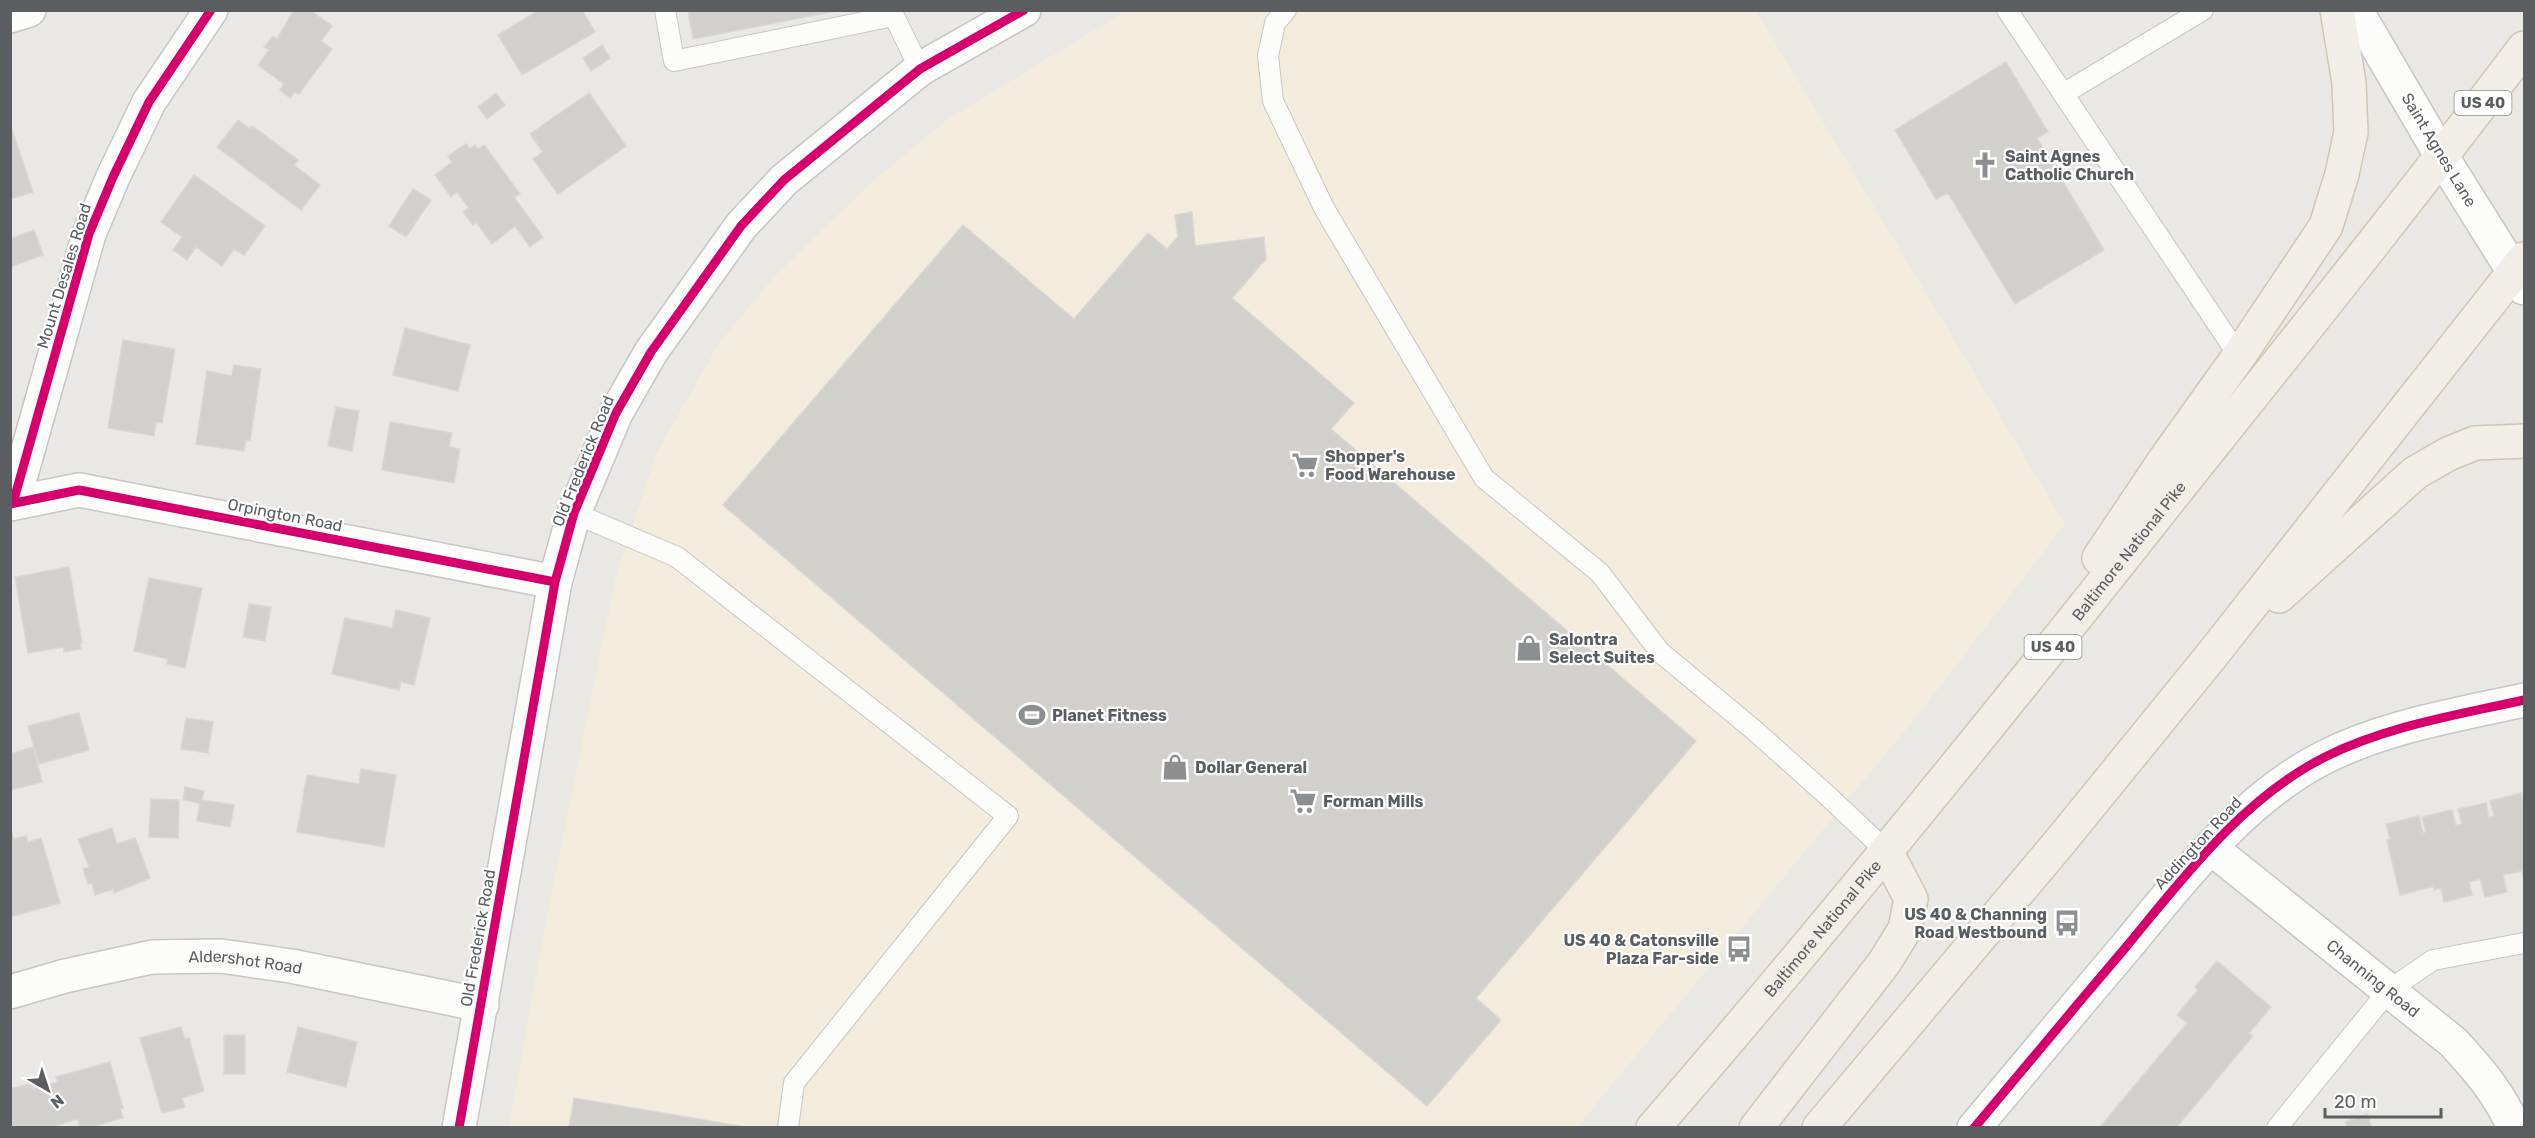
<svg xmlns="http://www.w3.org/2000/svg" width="2535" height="1138" viewBox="0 0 2535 1138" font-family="Rubik,sans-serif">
  <rect width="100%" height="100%" fill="#eae8e4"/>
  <!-- commercial -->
  <path fill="#f3ecdd" d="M1126 11H1756L2065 524 1917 716 1577 1127 509 1128 544 932 615 581 657 452 720 342 775 276 871 183 948 119Z"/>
  <!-- building -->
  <path fill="#d1d0cd" stroke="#d9d7d4" stroke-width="1.5" d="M294 10H310L332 26 321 41 332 49 299 94 295 92 290 98 280 90 284 84 258 65 269 50 264 47 273 36 277 39Z
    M539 10H582L595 32 522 75 498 35Z
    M688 10H841L693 39Z
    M602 45 610 58 591 71 583 58Z
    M2006 62 2048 132 2037 138 2104 250 2015 304 1948 193 1936 199 1895 130Z
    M496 93 505 105 487 119 478 107Z
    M589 93 626 146 558 194 533 159 543 152 530 134Z
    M238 120 250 129 252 126 298 160 294 165 320 185 301 210 217 147Z
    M10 124 33 192 10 199Z
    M466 144 470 149 475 145 478 149 484 145 520 194 514 197 543 237 530 247 515 226 492 244 476 222 473 225 463 212 469 208 457 192 451 197 435 175 452 162 448 156Z
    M194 175 265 226 244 255 234 249 222 266 196 247 187 260 173 250 182 237 161 222Z
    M413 189 431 200 406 237 389 226Z
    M1192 212 1195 246 1264 237 1266 259 1232 298 1354 403 1331 429 1696 741 1476 998 1501 1020 1427 1106 723 505 963 225 1074 319 1148 233 1167 249 1178 237 1175 215Z
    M34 230 43 255 10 267V239Z
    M405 328 470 345 458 391 393 375Z
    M123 340 175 349 162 423 156 422 154 436 108 428Z
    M234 365 261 369 250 440H246L244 451 196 444 207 371 232 376Z
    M336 407 359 411 352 451 328 446Z
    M390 422 452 433 449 447 460 449 454 483 382 470Z
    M69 567 82 643H80L81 649 64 652V647L28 653 15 577Z
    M149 578 202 588 185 668 167 664 168 659 134 651Z
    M249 604 271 607 265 641 243 637Z
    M396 610 430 618 414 685 401 682 399 690 332 674 345 618 392 628Z
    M79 713 89 750 39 764 28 726Z
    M186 718 213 722 208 753 181 749Z
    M33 747 42 782 10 790V754Z
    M361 769 396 775 384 847 297 832 307 775 359 784Z
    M185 787 204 791 202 800 234 805 230 827 197 821 200 803 183 800Z
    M2521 793 2524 808V876L2522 871 2503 875 2507 892 2485 897 2480 879 2469 882 2472 895 2444 902 2441 888 2434 890V886L2400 895 2387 840 2390 839 2386 824 2419 816 2423 833 2426 832 2422 817 2452 810 2456 826 2462 824 2458 809 2486 803 2489 817 2494 816 2490 801Z
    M151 799 179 800 178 838 149 837Z
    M10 827 14 839 26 836 28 842 41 838 60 903 10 917Z
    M112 828 117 844 135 838 150 878 114 893 113 889 95 895 92 883 88 884 83 869 89 867 78 839Z
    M2217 961 2271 1007 2249 1033 2253 1036 2176 1128H2099L2187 1023 2177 1015 2198 990 2195 987Z
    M181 1027 185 1039 189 1038 204 1091 182 1098 185 1107 162 1113 140 1038Z
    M298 1027 357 1042 346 1087 287 1072Z
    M224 1035H245V1074H224Z
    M110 1062 123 1108 120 1109 123 1118 87 1128H80L78 1119 47 1128H10V1089L32 1083 33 1089 58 1082 56 1077Z
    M574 1098 751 1128H569Z
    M2367 1114 2372 1128H2347L2345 1122Z"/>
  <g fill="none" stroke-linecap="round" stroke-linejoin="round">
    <!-- service casing -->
    <g stroke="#c6c6c6" stroke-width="22">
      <path id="service" d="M665 10 674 61 893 16
        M891 10 920 69
        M1286 10 1275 23 1268 56 1273 101 1324 208 1484 478 1600 573 1660 652 1754 730 1829 797 1886 851
        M2007 10 2239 356
        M2063 94 2203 10
        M574 513 677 557 1008 816 794 1083 788 1128
        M2277 1128 2389 990 2433 960 2524 943"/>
    </g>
    <!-- minor casing -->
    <g stroke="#c6c6c6" stroke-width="36">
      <g id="minor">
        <path d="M2356 10 2442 157"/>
        <path d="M10 16 29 10"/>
        <path d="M13 503 89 234 113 177 149 102 211 10"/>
        <path d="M10 504 79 490 555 582"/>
        <path id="s1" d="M2211 848 2453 1042C2478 1069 2500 1094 2514 1128"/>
        <path id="s2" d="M10 992 65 976 152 957 221 956 291 966 482 1005"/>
        <path d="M1974 1128C2025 1067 2075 1007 2126 947 2183 878 2243 798 2325 757 2387 726 2457 715 2524 700"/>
      </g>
    </g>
    <!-- tertiary casing -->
    <g stroke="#c6c6c6" stroke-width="36">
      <path id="tertiary" d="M2442 157 2524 288
        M459 1128 555 582 574 513 616 413 651 352 741 226 784 180 920 69 1024 10"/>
    </g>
    <!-- primary casing -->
    <g stroke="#d0c6b4" stroke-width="36">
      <g id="primary">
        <path d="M2099 558 2164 461 2239 356 2326 226 2342 174 2351 132 2349 83 2337 10"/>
        <path d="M2279 596 2415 473 2448 454 2475 443 2524 441"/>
        <path id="s3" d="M1653 1128C1836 917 2011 700 2184 481 2299 337 2414 194 2524 48"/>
        <path d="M1756 1128 1884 963 1905 929 1911 899 1886 851"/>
        <path d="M1819 1128 2059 843 2212 655 2524 259"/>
      </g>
    </g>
    <!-- service -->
    <use href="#service" stroke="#fcfcfb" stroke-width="20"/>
    <!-- minor -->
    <use href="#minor" stroke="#fcfcfb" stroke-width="33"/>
    <!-- tertiary -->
    <use href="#tertiary" stroke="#fcfcfb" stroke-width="33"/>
    <!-- primary -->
    <use href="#primary" stroke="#f1eee7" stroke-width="33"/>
    <!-- cycleway casing -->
    <g stroke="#fff" stroke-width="13">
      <path id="cycleway" d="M13 503 89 234 113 177 149 102 211 10
        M10 504 79 490 555 582
        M459 1128 555 582 574 513 616 413 651 352 741 226 784 180 920 69 1024 10
        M1974 1128C2025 1067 2075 1007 2126 947 2183 878 2243 798 2325 757 2387 726 2457 715 2524 700"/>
    </g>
    <!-- cycleway -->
    <use href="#cycleway" stroke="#d6006c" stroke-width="9"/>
  </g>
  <!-- icons -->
  <defs>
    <g id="church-bare" transform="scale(2.07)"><path d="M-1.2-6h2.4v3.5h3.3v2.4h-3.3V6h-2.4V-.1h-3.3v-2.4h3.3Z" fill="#8c8e8f" stroke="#fff" stroke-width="2.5" paint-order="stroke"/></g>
    <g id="supermarket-bare" transform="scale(2.07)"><path d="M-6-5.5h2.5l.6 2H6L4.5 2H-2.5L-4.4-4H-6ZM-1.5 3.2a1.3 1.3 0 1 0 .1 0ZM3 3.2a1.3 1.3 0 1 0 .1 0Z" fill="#8c8e8f" stroke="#fff" stroke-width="2.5" paint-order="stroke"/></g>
    <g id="shop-bare" transform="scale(2.07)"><path d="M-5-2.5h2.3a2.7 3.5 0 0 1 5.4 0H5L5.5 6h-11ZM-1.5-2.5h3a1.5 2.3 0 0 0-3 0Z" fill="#8c8e8f" stroke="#fff" stroke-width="2.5" paint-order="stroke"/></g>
    <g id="stadium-bare" transform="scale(2.07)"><path d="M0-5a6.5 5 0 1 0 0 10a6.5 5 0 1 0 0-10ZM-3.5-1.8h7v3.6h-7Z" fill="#8c8e8f" stroke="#fff" stroke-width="2.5" paint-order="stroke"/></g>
    <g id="bus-bare" transform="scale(2.07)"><path d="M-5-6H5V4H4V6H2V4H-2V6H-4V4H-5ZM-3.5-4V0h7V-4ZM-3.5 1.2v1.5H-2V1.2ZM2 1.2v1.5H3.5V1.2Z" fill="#8c8e8f" stroke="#fff" stroke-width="2.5" paint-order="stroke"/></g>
  </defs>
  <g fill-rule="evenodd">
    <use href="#church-bare" x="1985" y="165"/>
    <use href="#supermarket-bare" x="1305" y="465"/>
    <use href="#shop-bare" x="1529" y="648"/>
    <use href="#stadium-bare" x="1032" y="715"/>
    <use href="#shop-bare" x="1175" y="767"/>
    <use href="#supermarket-bare" x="1303" y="801"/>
    <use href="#bus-bare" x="2067" y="923"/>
    <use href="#bus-bare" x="1739" y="949"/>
  </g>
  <g text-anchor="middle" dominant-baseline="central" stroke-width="4.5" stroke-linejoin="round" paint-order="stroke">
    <!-- shield labels -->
    <g fill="#fff" stroke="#8c8e90" stroke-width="1.5">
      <rect x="2454.5" y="91" width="57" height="24" rx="4.5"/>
      <rect x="2024.5" y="635" width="57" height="24" rx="4.5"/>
    </g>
    <g font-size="15" font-weight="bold" fill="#5a5e61">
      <text x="2483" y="103">US 40</text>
      <text x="2053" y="647">US 40</text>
    </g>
    <!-- street labels -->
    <g font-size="16" fill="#5a5e61" stroke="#fff">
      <text transform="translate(2439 150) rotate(59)">Saint Agnes Lane</text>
      <text transform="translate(64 276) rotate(-73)">Mount Desales Road</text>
      <text transform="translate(583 461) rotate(-68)">Old Frederick Road</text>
      <text transform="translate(285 515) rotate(11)">Orpington Road</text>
      <text stroke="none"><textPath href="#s3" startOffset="748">Baltimore National Pike</textPath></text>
      <text transform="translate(2198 843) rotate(-47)">Addington Road</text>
      <text stroke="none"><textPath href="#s3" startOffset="262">Baltimore National Pike</textPath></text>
      <text transform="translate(478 938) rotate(-80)">Old Frederick Road</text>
      <text stroke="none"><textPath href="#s2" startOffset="240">Aldershot Road</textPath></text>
      <text stroke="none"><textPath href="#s1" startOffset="208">Channing Road</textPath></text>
    </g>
    <!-- poi labels -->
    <g font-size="16" font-weight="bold" fill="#5a5e61" stroke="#fff" text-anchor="start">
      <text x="2005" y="156">Saint Agnes<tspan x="2005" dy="18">Catholic Church</tspan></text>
      <text x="1325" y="456">Shopper's<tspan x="1325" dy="18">Food Warehouse</tspan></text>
      <text x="1549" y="639">Salontra<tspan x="1549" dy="18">Select Suites</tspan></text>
      <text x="1052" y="715">Planet Fitness</text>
      <text x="1195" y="767">Dollar General</text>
      <text x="1323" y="801">Forman Mills</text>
      <text x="2047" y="914" text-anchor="end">US 40 &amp; Channing<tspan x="2047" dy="18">Road Westbound</tspan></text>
      <text x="1719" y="940" text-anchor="end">US 40 &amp; Catonsville<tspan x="1719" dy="18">Plaza Far-side</tspan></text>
    </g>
  </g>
  <!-- border -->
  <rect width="2535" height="1138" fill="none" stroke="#5a5e61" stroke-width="24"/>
  <!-- north arrow -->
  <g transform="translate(48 1090) rotate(141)" stroke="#ffffff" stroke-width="4.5" paint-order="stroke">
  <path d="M0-4.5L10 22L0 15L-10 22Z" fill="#5a5e61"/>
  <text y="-9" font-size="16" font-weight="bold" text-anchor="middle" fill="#5a5e61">N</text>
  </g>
  <!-- scale -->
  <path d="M2325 1108v9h116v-9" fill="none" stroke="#5a5e61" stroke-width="3"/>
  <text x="2334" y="1108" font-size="18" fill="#5a5e61" stroke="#ffffff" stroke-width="4.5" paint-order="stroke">20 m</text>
</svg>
